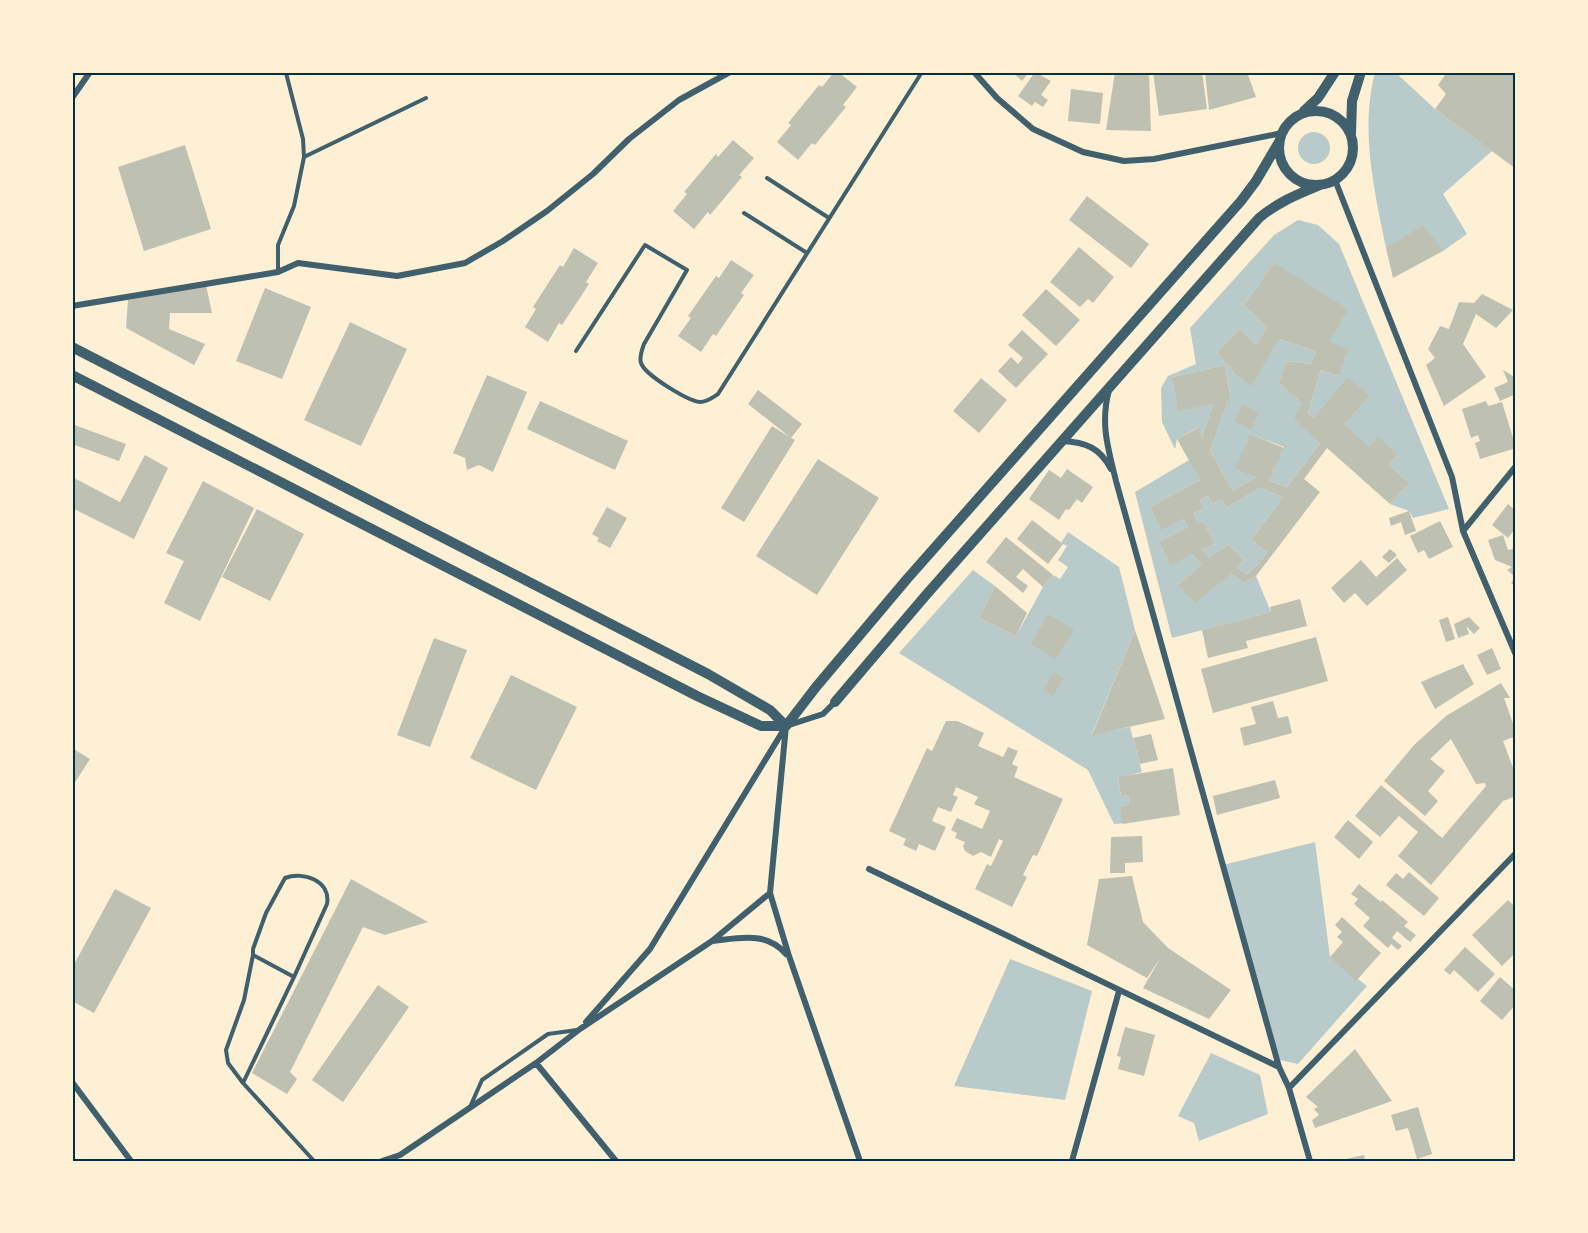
<svg xmlns="http://www.w3.org/2000/svg" width="1588" height="1233" viewBox="0 0 1588 1233" font-family="Roboto,sans-serif">
  <rect width="100%" height="100%" fill="#fdf0d5"/>
  <!-- green -->
  <path fill="#b9caca" d="M1375 72H1395L1435 109 1492 151 1443 194 1467 234 1443 251 1386 248C1374 189 1360 132 1375 72Z
    M1298 148a16 16 0 1 1 32 0a16 16 0 1 1-32 0Z
    M1298 220 1318 225 1339 244 1449 509 1413 518 1409 511 1390 504 1409 483 1389 465 1398 454 1378 438 1369 447 1314 418 1308 413 1321 370 1339 376 1329 342 1274 263 1244 305 1267 327 1256 345 1240 329 1217 352 1234 373 1279 339 1316 351 1311 364 1286 361 1279 383 1302 403 1295 419 1320 443 1287 487 1269 481 1284 447 1250 434 1256 477 1233 491 1210 451 1228 401 1231 400 1225 365 1173 377 1213 404 1202 437 1197 428 1177 439 1175 449 1162 422 1161 388 1168 376 1196 364 1190 328 1274 235Z
    M1189 460 1200 480 1150 507 1161 529 1184 519 1188 527 1159 542 1170 564 1193 554 1201 565 1178 585 1231 573 1244 583 1256 576 1271 612 1172 638 1135 492Z
    M1259 488 1283 497 1251 540 1267 552 1255 568 1246 574 1237 567 1244 560 1228 544 1209 558 1202 549 1215 544 1203 521 1198 523 1193 513 1204 509 1200 500 1208 496 1212 504 1222 500 1226 508Z
    M1068 532 1119 567 1135 630 1092 734 1130 727 1142 772 1118 778 1121 796 1128 795 1129 804 1120 806 1126 823 1114 824 1088 770 899 653 973 570 995 586 979 618 1016 636 1043 587 1053 575 1060 579 1068 567 1058 560 1067 546 1061 543Z
    M1315 842 1330 957 1367 986 1298 1064 1280 1060 1223 865Z
    M1010 959 1092 991 1065 1100 954 1086Z
    M1211 1053 1260 1075 1268 1114 1199 1141 1194 1123 1178 1116Z"/>
  <!-- building -->
  <path fill="#bec0b2" fill-rule="evenodd" d="M834 72H838L857 87 843 105 846 107 815 145 812 143 798 160 777 142 791 125 788 123 819 85 822 87Z
    M1012 72H1029L1022 81Z
    M1035 72 1051 81 1041 95 1048 100 1043 107 1035 102 1032 106 1018 96Z
    M1115 72H1149L1151 131 1106 130Z
    M1153 72H1202L1207 109 1159 116Z
    M1205 72H1247L1256 97 1209 110Z
    M1447 72H1516V169L1435 109 1446 94 1438 85Z
    M1071 89 1103 93 1100 124 1068 121Z
    M733 140 754 158 739 175 742 177 710 215 708 212 694 229 673 211 687 194 684 192 716 154 718 157Z
    M185 145 211 229 144 251 118 167Z
    M1087 196 1149 244 1131 268 1069 220Z
    M1424 225 1443 251 1393 278 1386 248Z
    M1079 247 1114 277 1093 303 1088 299 1080 307 1050 282Z
    M574 248 598 263 586 282 589 284 562 325 559 323 548 342 525 327 536 309 533 307 560 265 563 267Z
    M731 260 754 275 741 293 744 295 716 336 713 334 701 352 678 336 691 318 688 316 716 276 719 278Z
    M1274 263 1348 309 1329 342 1348 349 1339 376 1321 370 1308 413 1314 418 1348 377 1369 396 1344 424 1369 447 1378 437 1398 454 1389 465 1409 483 1390 504 1327 448 1304 479 1320 492 1256 576 1244 583 1231 573 1195 603 1178 585 1201 565 1193 554 1170 565 1159 542 1188 527 1184 519 1161 530 1150 507 1200 480 1177 439 1198 428 1202 437 1213 404 1178 411 1173 377 1225 365 1231 401H1228L1210 451 1233 491 1256 477 1235 469 1250 434 1284 448 1269 481 1287 487 1320 443 1294 419 1302 403 1279 383 1286 361 1311 364 1316 351 1279 339 1251 386 1234 373 1217 352 1240 329 1256 345 1267 327 1244 305ZM1259 488 1283 497 1251 540 1267 552 1255 568 1246 574 1237 567 1244 560 1228 544 1209 558 1202 549 1215 544 1203 521 1198 523 1193 513 1204 509 1200 500 1208 496 1212 504 1222 500 1226 508Z
    M206 285 212 313H170L169 329 205 344 194 365 126 328 128 300Z
    M265 288 311 307 282 379 236 361Z
    M1046 289 1080 320 1056 346 1022 315Z
    M1482 294 1513 310 1496 328 1476 314 1463 344 1486 377 1444 406 1426 365 1435 358 1428 349 1440 326 1449 329 1459 302 1474 303Z
    M350 322 407 349 361 446 304 420Z
    M1022 330 1048 354 1016 388 998 371 1011 357 1018 364 1023 358 1008 345Z
    M1503 370 1516 378V394L1500 401 1494 388 1508 382Z
    M487 375 527 392 493 472 479 465 467 470 465 458 453 453Z
    M981 378 1007 400 979 433 953 411Z
    M758 390 802 424 791 438 795 440 744 522 721 508 772 426 791 438 748 404Z
    M540 401 628 441 615 470 527 429Z
    M1486 401 1488 406 1502 402 1516 448 1480 459 1475 443 1480 441 1478 435 1471 438 1462 409Z
    M1243 404 1259 413 1251 430 1234 421Z
    M72 424 126 444 119 461 72 444Z
    M145 455 168 468 134 539 72 508V477L120 502Z
    M818 459 879 498 817 595 756 556Z
    M1067 469 1093 487 1082 503 1077 499 1069 510 1066 509 1059 520 1029 499 1049 470 1061 478Z
    M203 481 254 508 200 621 164 603 184 561 166 553Z
    M1508 504 1516 511V531L1514 530 1508 538 1492 525Z
    M607 507 627 518 610 548 597 541 599 538 592 534Z
    M257 509 304 534 270 601 222 577Z
    M1409 511 1416 531 1405 535 1401 522 1391 526 1389 518Z
    M1032 520 1063 544 1048 564 1017 539Z
    M1440 521 1453 547 1429 559 1424 550 1418 553 1410 536Z
    M1503 535 1508 550 1516 548V587L1511 583 1515 577 1507 570 1512 567 1495 560 1488 540Z
    M1006 537 1053 575 1043 587 1023 569 1016 577 1028 586 1023 593 986 562Z
    M1390 549 1397 555 1389 563 1382 557Z
    M1397 558 1407 570 1367 606 1355 593 1344 603 1331 588 1361 560 1376 577Z
    M995 586 1027 613 1016 636 979 618Z
    M1300 599 1307 626 1246 641 1248 648 1208 658 1202 630 1271 612 1270 607Z
    M1048 614 1074 630 1056 659 1031 644Z
    M1448 617 1455 639 1446 642 1439 620Z
    M1469 617 1480 628 1474 634 1466 626 1469 634 1458 638 1454 624Z
    M1135 630 1165 719 1092 735Z
    M1316 637 1328 681 1213 713 1201 669Z
    M434 638 467 650 430 747 397 735Z
    M1492 648 1501 669 1487 675 1477 655Z
    M1463 664 1474 684 1435 709 1421 682Z
    M1054 672 1063 678 1053 696 1043 690Z
    M511 675 577 707 536 790 470 758Z
    M1501 683 1510 698H1504L1516 732V736L1503 741 1516 776V796L1503 801 1431 885 1398 856 1418 832 1399 816 1380 837 1355 816 1381 785 1442 838 1486 786 1485 783 1476 784 1451 739 1430 759 1445 771 1428 791 1438 801 1425 816 1384 781 1414 745 1446 716Z
    M1273 701 1278 718 1288 716 1292 733 1244 746 1240 728 1256 724 1251 707Z
    M946 721H957L984 733 978 746 1003 757 1008 747 1018 751 1012 764 1018 767 1014 777 1063 799 1037 856 1033 855 1023 875 1027 877 1012 907 975 889 987 864 991 866 1003 841 999 839 991 857 981 852 973 856 965 851 963 846 965 842 955 838 957 833 951 830 957 818 982 829 990 811 974 804 978 797 956 787 953 795 958 797 951 812 938 807 932 821 946 827 935 851 919 844 916 851 903 845 906 839 889 831 927 748 932 751Z
    M1151 734 1158 760 1140 764 1133 738Z
    M72 748 90 759 72 787Z
    M1173 768 1180 815 1123 824 1120 806 1129 804 1128 795 1121 796 1118 777Z
    M1275 780 1280 798 1217 815 1213 796Z
    M1348 820 1373 842 1359 859 1334 837Z
    M1142 836 1143 862 1125 863V873H1110L1111 837Z
    M1409 872 1439 898 1424 916 1386 885 1396 873 1403 879Z
    M1132 876 1143 922 1168 948 1231 990 1209 1019 1143 988 1161 957 1147 978 1087 945 1099 879Z
    M351 879 428 922 385 935 363 927 290 1072 297 1079 287 1094 252 1073Z
    M1359 884 1381 902 1382 900 1408 922 1404 926 1416 935 1410 942 1397 931 1392 938 1402 946 1398 950 1391 944 1388 948 1363 926 1370 918 1354 904 1358 899 1351 894Z
    M115 889 151 908 94 1013 72 1001V968Z
    M1508 900 1516 908V933L1513 936 1516 939V952L1502 966 1472 935Z
    M1342 917 1381 953 1356 981 1330 957 1343 942 1337 937 1342 932 1335 925Z
    M1465 947 1495 974 1478 992 1454 970 1450 975 1444 970Z
    M1500 977 1516 991V1004L1502 1020 1480 1001Z
    M378 985 409 1007 343 1102 312 1080Z
    M1125 1027 1155 1035 1144 1076 1118 1069 1121 1057 1117 1056Z
    M1355 1049 1392 1101 1315 1128 1312 1120 1319 1115 1314 1109 1318 1107 1306 1097Z
    M1418 1107 1432 1154 1417 1159 1408 1128 1396 1131 1391 1115Z
    M1364 1155 1365 1161H1342V1160Z"/>
  <g fill="none" stroke-linecap="round" stroke-linejoin="round">
    <!-- service -->
    <path stroke="#3f606c" stroke-width="4" d="M304 157 426 98
      M767 178 829 218
      M744 213 807 253
      M278 272V245L294 206 304 157 303 139 286 73 288 72
      M576 351 645 245 687 270 644 344C642 350 639 357 641 363 645 375 688 401 700 402 707 402 712 398 718 394L922 72
      M253 955 294 977 243 1083 314 1161
      M243 1083 228 1063 226 1050 244 1000 253 955V949L266 913 285 878C304 871 331 881 327 904L294 977
      M470 1107 482 1080 548 1034 577 1030"/>
    <!-- minor -->
    <path stroke="#3f606c" stroke-width="6" d="M974 72 997 98 1033 129 1083 152 1124 161 1154 159 1282 133
      M72 98 90 72
      M1335 180 1452 477 1463 531 1516 655
      M72 306 278 272 298 263 397 276 465 263 503 241 547 211 593 174 629 139 679 100 730 72
      M1109 390C1100 424 1108 448 1116 481L1279 1067 1289 1088 1310 1161
      M1062 441C1086 442 1100 448 1111 469
      M1463 531 1516 466
      M786 726 770 893 789 956 860 1161
      M869 869 1279 1067
      M712 941C740 938 766 931 786 954
      M586 1022 650 949 786 726 823 714 835 702
      M536 1063 616 1161
      M72 1082 131 1161
      M1289 1088 1516 853
      M382 1161 400 1155 536 1063 580 1029 712 941 770 893
      M1072 1161 1119 991"/>
    <!-- tertiary -->
    <path stroke="#3f606c" stroke-width="10" d="M1279 148a37 37 0 1 1 74 0a37 37 0 1 1-74 0Z
      M1304 111 1318 98 1335 72
      M1351 133 1352 101 1361 72
      M72 347 708 674 770 710 786 726
      M72 375 697 696 761 726H786
      M835 702 926 595 1259 218C1278 202 1298 194 1320 185
      M786 726 816 687 907 579 1241 201 1256 181 1279 142"/>
  </g>
  <!-- border -->
  <rect width="1588" height="1233" fill="none" stroke="#fdf0d5" stroke-width="147"/>
  <rect x="74" y="74" width="1440" height="1086" fill="none" stroke="#003049" stroke-width="2"/>
</svg>
